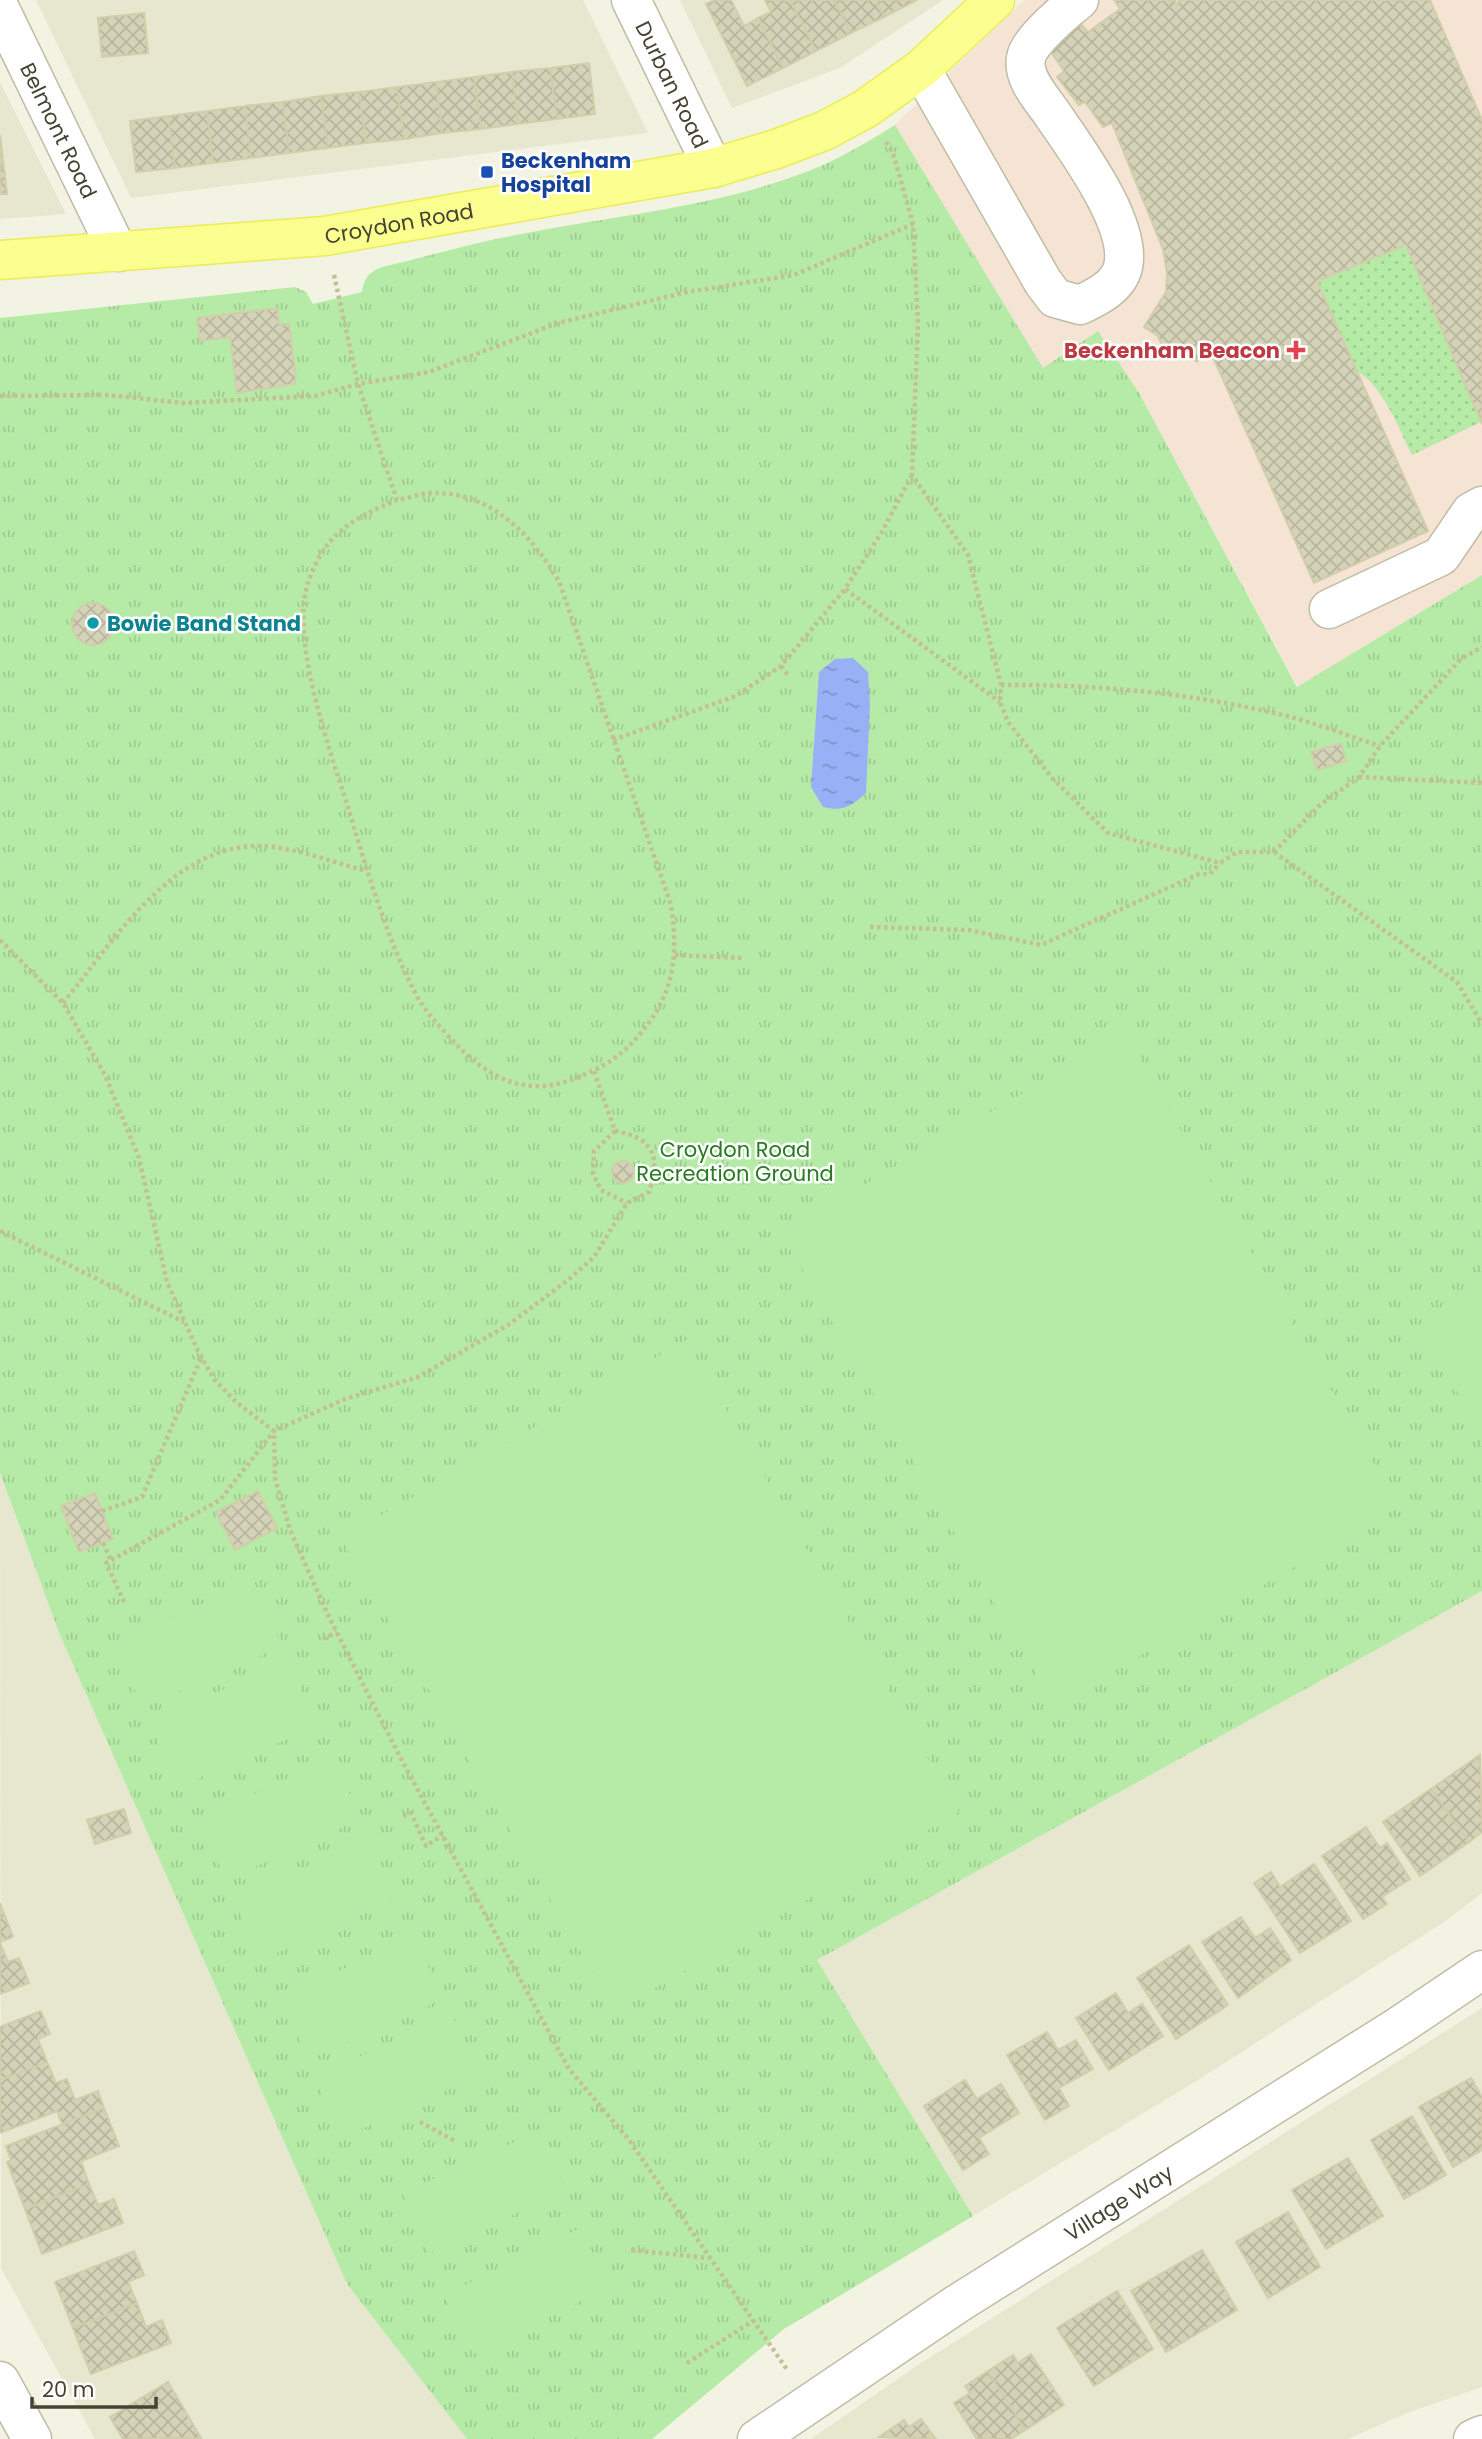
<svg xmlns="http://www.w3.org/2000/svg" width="1482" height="2439" viewBox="0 0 1482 2439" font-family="Poppins,sans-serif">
  <defs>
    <pattern id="grass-dots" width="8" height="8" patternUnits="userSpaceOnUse" patternTransform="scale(1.75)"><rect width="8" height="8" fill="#b6eba7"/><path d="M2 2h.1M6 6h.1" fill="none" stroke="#9ecb90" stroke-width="1.8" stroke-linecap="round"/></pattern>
    <pattern id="park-tufts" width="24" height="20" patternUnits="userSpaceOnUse" patternTransform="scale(1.75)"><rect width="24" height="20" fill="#b6eba7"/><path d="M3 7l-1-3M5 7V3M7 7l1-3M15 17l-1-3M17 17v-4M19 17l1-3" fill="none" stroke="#9ecb90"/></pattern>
    <pattern id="water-ripples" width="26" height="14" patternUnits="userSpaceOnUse" patternTransform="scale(1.75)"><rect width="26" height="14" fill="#98b1f6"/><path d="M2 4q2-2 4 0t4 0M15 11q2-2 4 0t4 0" fill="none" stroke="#7e92c8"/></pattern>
    <pattern id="building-cross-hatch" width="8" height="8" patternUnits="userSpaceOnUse" patternTransform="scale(1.75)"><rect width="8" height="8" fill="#d5d3b7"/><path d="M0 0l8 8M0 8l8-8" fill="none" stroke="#b8b69e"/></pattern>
  </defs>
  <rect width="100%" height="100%" fill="#f2f3e2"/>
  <!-- residential -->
  <path fill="#e7e7d0" d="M36 0H583L648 133 131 198Z
    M680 0H943L840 68 732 108Z
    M0 82 66 214 0 219Z
    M0 1473 60 1635 347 2284 467 2439H95L1 2268Z
    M1482 1591V1893L1444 1922 1195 2082 973 2216 817 1960Z
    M1482 2008V2387L1407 2413 1348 2439H811L915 2367Z"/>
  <!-- medical -->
  <path fill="#f5e3d4" d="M1024 0H1482V575L1298 687 1139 393 1098 332 1043 369 895 125Z"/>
  <!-- grass -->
  <path fill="url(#grass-dots)" d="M1406 245 1481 422 1412 455C1398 427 1384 388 1357 371L1317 281Z"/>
  <!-- park -->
  <path fill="url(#park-tufts)" d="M895 125 1043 368 1098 331 1139 393 1297 687 1482 575V1591L817 1960 973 2216 784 2329 652 2439H467L347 2284 60 1635 0 1473V318L295 287 306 292 313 304 362 292C364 278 369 272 382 267 425 257 468 244 511 236 609 216 712 208 806 172 838 160 866 143 895 125Z"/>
  <!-- pitch -->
  <path fill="#b6eba7" d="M1125 1034 1399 1507 1054 1705 781 1233Z
    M1482 1295V1434L1422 1330Z
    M686 1340 959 1812 615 2011 341 1538Z
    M252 1581 282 1646 143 1708 113 1644Z
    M288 1660 318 1725 179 1787 149 1723Z
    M333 1758 361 1819 226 1880 198 1819Z
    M369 1838 397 1899 261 1960 233 1899Z
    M415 1937 443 1999 308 2060 280 1997Z
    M452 2015 479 2076 342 2138 314 2077Z
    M539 2131 566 2191 429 2253 402 2193Z
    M580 2228 609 2287 474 2354 445 2295Z"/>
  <!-- water -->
  <path fill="url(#water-ripples)" d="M853 658 868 672 870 705 866 793C852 806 843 812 823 807L811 787 819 672 835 659Z"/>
  <!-- building -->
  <path fill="url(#building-cross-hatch)" stroke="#d1cea9" stroke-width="2" d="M714 0H731L744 26 758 18 783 68 747 86 706 4Z
    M765 0H790L816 51 783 68 758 18 771 12Z
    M790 0H834L851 33 816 51Z
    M834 0H876L884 17 851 33Z
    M876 0H917L884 17Z
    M1114 0H1175L1177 5 1179 0H1430L1482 120V424L1406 245 1317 281 1428 531 1314 583 1208 346 1197 362 1172 346 1163 348 1158 336 1144 327 1166 292 1167 273 1163 249 1112 123 1103 127 1085 102 1079 105 1057 77 1064 71 1049 49 1081 24 1088 32 1120 9Z
    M144 13 148 53 102 57 98 18Z
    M589 63 595 114 557 119 550 68Z
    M550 68 557 119 518 124 512 72Z
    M512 72 518 124 481 129 474 77Z
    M474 77 481 129 442 133 436 82Z
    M436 82 442 133 404 139 397 87Z
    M397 87 404 139 366 143 359 92Z
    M359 92 366 143 328 148 321 96Z
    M321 96 328 148 289 153 283 102Z
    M283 102 289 153 251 158 245 106Z
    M245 106 251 158 213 163 207 111Z
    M207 111 213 163 175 168 168 116Z
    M168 116 175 168 136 172 130 121Z
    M0 135 7 194H0Z
    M277 308 279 325 289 324 296 377 294 384 237 393 230 337 200 341 197 318Z
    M72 624a21 21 0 1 1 42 0a21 21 0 1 1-42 0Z
    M1341 743 1346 761 1317 770 1311 752Z
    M612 1172a11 11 0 1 1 22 0a11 11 0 1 1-22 0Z
    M258 1491 277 1528 235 1550 216 1512Z
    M95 1493 113 1539 79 1552 61 1506Z
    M1480 1755 1482 1832 1469 1842 1431 1789Z
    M1431 1789 1469 1842 1420 1876 1383 1822Z
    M124 1809 131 1833 95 1844 87 1820Z
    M1366 1827 1380 1848 1387 1843 1410 1879 1382 1897 1387 1904 1363 1919 1322 1856Z
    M1314 1864 1351 1921 1300 1953 1254 1883 1271 1872 1280 1887Z
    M0 1903 13 1937 0 1942Z
    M1241 1917 1255 1938 1270 1928 1291 1960 1238 1998 1202 1942Z
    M0 1943 8 1962 19 1958 29 1983 0 1994Z
    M1189 1945 1228 2005 1176 2039 1137 1978Z
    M1116 1993 1128 2013 1142 2004 1163 2036 1109 2070 1076 2018Z
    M41 2011 50 2034 38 2039 47 2062 0 2080V2027Z
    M1047 2032 1058 2050 1076 2040 1093 2069 1059 2088 1069 2106 1045 2120 1007 2055Z
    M47 2062 56 2083 67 2079 75 2100 98 2091 104 2108 62 2124 57 2111 0 2133V2080Z
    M1471 2078 1482 2097V2150L1453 2167 1419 2107Z
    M965 2080 977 2099 1001 2084 1019 2113 979 2138 989 2154 963 2170 924 2106Z
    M104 2108 119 2146 81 2161 89 2184 25 2209 7 2162 11 2160 6 2146Z
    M1412 2116 1446 2175 1404 2199 1371 2140Z
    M1348 2158 1383 2216 1326 2249 1292 2190Z
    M89 2184 98 2205 114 2199 123 2223 42 2254 25 2209Z
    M1288 2212 1320 2267 1268 2298 1236 2242Z
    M1202 2250 1237 2310 1166 2352 1131 2291Z
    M134 2251 144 2275 128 2282 137 2303 73 2328 55 2282Z
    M1117 2291 1153 2349 1094 2386 1057 2328Z
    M137 2303 146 2327 162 2320 171 2343 91 2374 73 2328Z
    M1031 2354 1064 2405 1025 2430 988 2371 1013 2355 1018 2363Z
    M988 2371 1025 2430 1011 2439H977L954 2403 970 2393 965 2386Z
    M168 2382 201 2438 123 2439 110 2417Z
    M921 2419 936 2439 879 2437 904 2420 909 2427Z"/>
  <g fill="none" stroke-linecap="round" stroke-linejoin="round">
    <!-- minor casing -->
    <g stroke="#bfbda4" stroke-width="41">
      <g id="minor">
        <path id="s1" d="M631 0 713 168"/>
        <path id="s2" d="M0 9 118 252"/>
        <path d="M921 69 1043 282 1055 298 1080 305C1097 297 1118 287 1123 267 1133 225 1076 149 1053 115 1042 99 1022 78 1026 58 1028 42 1065 11 1079 0"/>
        <path d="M1329 609 1441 556 1471 512 1482 506"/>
        <path d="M0 2381 32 2439"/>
        <path id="s3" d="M757 2439 957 2304 1399 2026 1482 1970"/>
        <path d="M1473 2439 1482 2435"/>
      </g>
    </g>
    <!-- major casing -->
    <g stroke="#eaed56" stroke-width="41">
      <g id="major">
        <path id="s4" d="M0 260 325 236 713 168 776 149 824 131 865 109 921 69 995 0"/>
      </g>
    </g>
    <!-- path -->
    <path stroke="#c2c094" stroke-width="4.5" stroke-dasharray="3.5 3.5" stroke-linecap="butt" d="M886 142 893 153 913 224 918 324 912 475 968 555 1001 685 1000 702 1008 722 1053 779 1108 833 1220 863 1237 852H1274L1321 804 1359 777 1380 746 1461 659 1482 647
      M334 275 358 384 397 500C409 498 422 493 434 493 492 492 535 538 560 584L671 905C680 967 671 1004 626 1049 612 1062 594 1071 576 1078 524 1099 487 1077 451 1039 439 1026 427 1013 418 998 388 943 365 864 347 804 329 748 290 638 308 583 324 534 352 519 397 500
      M0 396 107 395 183 403 315 396 358 384 429 372 558 323 687 292 794 275 913 224
      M912 475 882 532 845 589 1000 702
      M781 666 788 675
      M1001 685C1096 684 1190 693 1283 715 1316 723 1348 736 1380 746
      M613 740 736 696 781 666 845 589
      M1359 777 1482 783
      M1274 852 1457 982 1482 1024
      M870 927 969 930 1041 945 1199 874H1210L1220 863
      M0 940 63 1003 105 1075 139 1158 167 1282 198 1351 214 1379 236 1402 274 1431 275 1478 290 1530 329 1617 400 1757 569 2069 629 2140 788 2371
      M675 955 745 958
      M63 1003C115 940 177 835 273 847 304 851 336 863 367 871
      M615 1131 594 1151 593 1174 601 1190 627 1203
      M0 1231 184 1322
      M102 1511 142 1497 201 1358
      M103 1543 111 1560
      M124 1602 106 1563 220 1500 274 1431 345 1399 418 1377 508 1325 568 1280 594 1257 627 1203 649 1192C661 1157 654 1138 615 1131L594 1071
      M323 1639 337 1632
      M403 1816 411 1813 426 1846 443 1835
      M420 2122 457 2142
      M631 2250 709 2258
      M687 2363 753 2321"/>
    <!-- minor -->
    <use href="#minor" stroke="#fff" stroke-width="38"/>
    <!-- major -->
    <use href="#major" stroke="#fbff8f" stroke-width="38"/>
  </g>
  <!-- markers -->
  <rect fill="#1a4fb4" stroke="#fff" stroke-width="2.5" x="480" y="165" width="14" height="14" rx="3.5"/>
  <path fill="#e0444e" stroke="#fff" stroke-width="2.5" d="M1292.5 339.5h7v7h7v7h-7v7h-7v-7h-7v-7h7z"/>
  <circle fill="#0f9aa8" stroke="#fff" stroke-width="2.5" cx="93" cy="623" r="7"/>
  <g text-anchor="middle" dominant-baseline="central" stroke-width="5" stroke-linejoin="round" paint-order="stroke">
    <!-- street labels -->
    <g font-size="21" fill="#454332" stroke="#fff">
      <text stroke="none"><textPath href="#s1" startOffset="94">Durban Road</textPath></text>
      <text stroke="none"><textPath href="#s2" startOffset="135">Belmont Road</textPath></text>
      <text stroke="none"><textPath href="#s4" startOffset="401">Croydon Road</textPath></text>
      <text stroke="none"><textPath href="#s3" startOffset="432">Village Way</textPath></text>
    </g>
    <!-- transit labels -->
    <g font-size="21" font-weight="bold" fill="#164399" stroke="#fff" text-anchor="start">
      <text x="501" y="160">Beckenham<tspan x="501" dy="24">Hospital</tspan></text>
    </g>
    <!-- health labels -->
    <g font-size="21" font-weight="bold" fill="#be3a42" stroke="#fff" text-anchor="end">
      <text x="1280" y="350">Beckenham Beacon</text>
    </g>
    <!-- culture labels -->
    <g font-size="21" font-weight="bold" fill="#0d838f" stroke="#fff" text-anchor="start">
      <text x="107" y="623">Bowie Band Stand</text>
    </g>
    <!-- park labels -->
    <g font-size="21" fill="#277b21" stroke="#fff">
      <text x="735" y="1149">Croydon Road<tspan x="735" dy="24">Recreation Ground</tspan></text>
    </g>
  </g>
  <!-- scale -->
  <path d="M32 2397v10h124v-10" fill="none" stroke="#454332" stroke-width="3.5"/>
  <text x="42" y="2397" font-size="21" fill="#454332" stroke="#ffffff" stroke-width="5" paint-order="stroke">20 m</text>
</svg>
